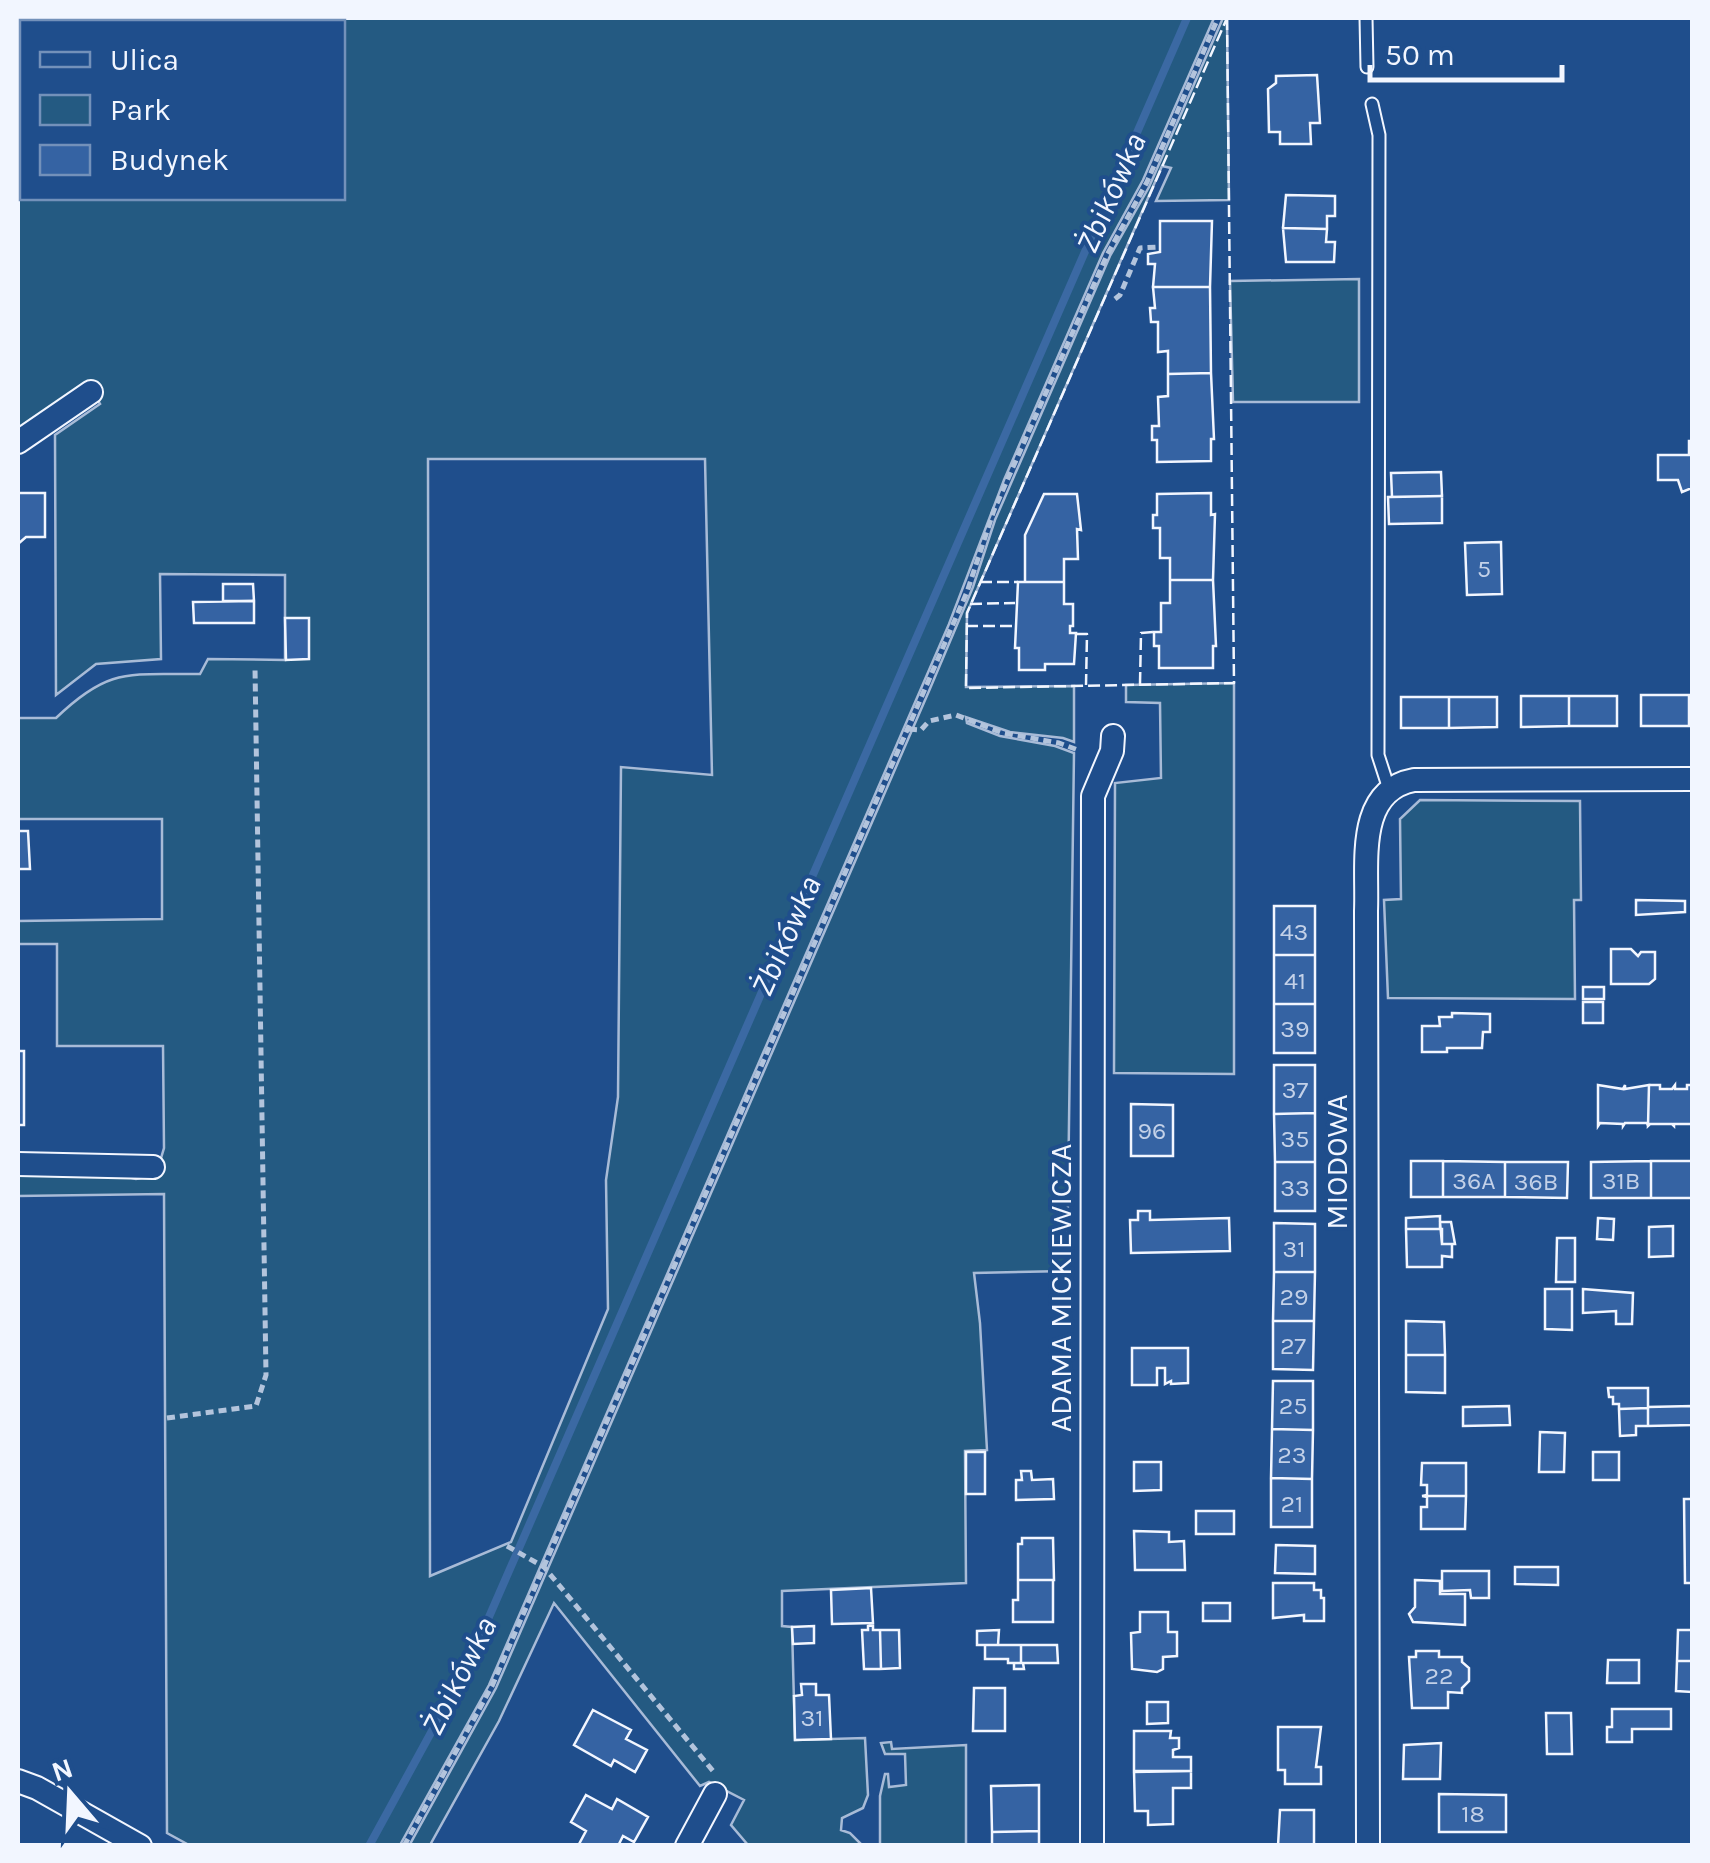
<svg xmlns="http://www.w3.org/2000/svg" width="1710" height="1863" viewBox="0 0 1710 1863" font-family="Karla,sans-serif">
  <rect width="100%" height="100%" fill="#1f4e8c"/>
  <!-- green -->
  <path fill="#245a82" stroke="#a8bbd7" stroke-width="2.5" fill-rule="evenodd" d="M18 18H1214L1143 180 1103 253 1004 480 949 624 489 1685 400 1845H189L167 1833 164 1194 18 1196V1172L116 1174 136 1179 156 1175 164 1148 163 1046H57V944H18V921L162 919V819H18V718H56C110 666 129 675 200 674L208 659 285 660V575L160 574 161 659 96 664 56 695 55 435 100 404 89 386 18 432ZM22 22H342V198H22ZM428 459H705L712 775 621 767 618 1097 606 1180 608 1309 511 1542 430 1576Z
    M1223 18H1227L1229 200 1156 201 1171 168 1162 166 967 613 966 687 1074 686V742L1063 738 1010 732 966 717 967 723 1000 736 1055 746 1074 753 1067 1271 974 1273 980 1323 987 1450 965 1451 966 1583 782 1591V1626L792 1627 795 1740 865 1738 868 1795 863 1808 842 1818 841 1830 850 1833 862 1845H748L731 1825 744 1800 709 1782 700 1786 554 1603 499 1721 430 1845 409 1846 496 1688 929 691 973 587 995 520 1110 256 1149 187Z
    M1359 279V402H1233L1230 281Z
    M1234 683V1074L1114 1073 1115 783 1161 778 1160 703 1126 702V685Z
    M1420 800 1580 801 1581 900H1574L1575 999 1388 998 1384 900 1401 899 1400 819Z
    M891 1742 892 1749 966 1745V1845H880V1796L885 1774H888L889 1787 906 1785 905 1754H885L881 1743Z"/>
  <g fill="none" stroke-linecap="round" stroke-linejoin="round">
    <!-- stream -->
    <path stroke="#3b69a3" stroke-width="8" d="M369 1846 468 1665 1187 18"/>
  </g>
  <!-- building -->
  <path fill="#3563a3" stroke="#f2f6ff" stroke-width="2.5" d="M1317 75 1320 123H1310L1311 144H1280V132H1269L1268 89 1276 83V76Z
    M1286 195 1335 196V216H1327V229L1283 228Z
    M1160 221H1212L1210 287H1153L1155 264H1148V254L1160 252Z
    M1283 228 1327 229 1326 242H1335L1334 262H1286Z
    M1153 287H1210L1211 373 1168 374V351L1158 352V322H1151L1150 308H1155Z
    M1211 373 1214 439H1211V461L1157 462V440H1152V426H1159L1158 397 1168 396V374Z
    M1689 441H1692V488L1682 492 1678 480H1658V455H1689Z
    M1441 472 1442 496 1392 497 1391 473Z
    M18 493H45V537H26L18 544Z
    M1211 493V515L1215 514 1213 580H1170V558H1160V528H1153V515H1157V494Z
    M1044 494H1077L1081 530 1077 529 1078 559H1064V582H1025V535Z
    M1442 496V523L1389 524 1388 497Z
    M1501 542 1502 594 1467 595 1465 543Z
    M1170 580H1213L1216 646H1213V668H1159V646H1154V632H1161V603H1170Z
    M1018 582H1064V604H1073V626H1070V633H1076L1074 664H1045V670H1019V648H1015Z
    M223 584H253L254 601H223Z
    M254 601V623H194L193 602Z
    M285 618H309V659L286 660Z
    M1641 695H1689V726H1641Z
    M1521 696H1569V726L1521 727Z
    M1569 696H1617V726H1569Z
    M1401 697H1449V728H1401Z
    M1449 697H1497V727L1449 728Z
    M18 831H28L30 869H18Z
    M1636 900 1685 901V912L1636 915Z
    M1274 906H1315V955H1274Z
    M1611 949H1631L1638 956 1641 952H1655V979L1649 984H1611Z
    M1274 955H1315V1004H1274Z
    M1583 987H1604V999H1583Z
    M1583 1002H1603V1023H1583Z
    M1274 1004H1315V1053H1274Z
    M1452 1013 1490 1014V1032H1483L1482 1048H1447V1052H1422V1026H1440L1439 1017H1452Z
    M18 1051H24V1125H18Z
    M1274 1065H1315V1113L1274 1114Z
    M1598 1085 1623 1089 1625 1085V1089L1649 1085 1648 1126 1647 1123H1625L1623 1126V1124L1600 1123 1598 1126Z
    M1649 1085H1660V1089H1672L1675 1085V1089H1687V1085H1692V1124H1674V1126L1672 1124H1650L1648 1126Z
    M1131 1104 1173 1105V1156H1131Z
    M1315 1113V1162H1275L1274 1114Z
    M1411 1161H1443V1197H1411Z
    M1443 1161 1505 1162V1197H1443Z
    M1651 1161V1198H1591V1162Z
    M1651 1161H1692V1198H1651Z
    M1275 1162H1315V1211H1275Z
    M1505 1162H1568L1567 1198 1505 1197Z
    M1138 1211H1150V1220L1229 1218 1230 1251 1131 1253 1130 1220H1138Z
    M1440 1216V1229H1406V1218Z
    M1598 1218 1614 1219 1613 1240 1597 1239Z
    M1440 1222H1451L1455 1244H1442Z
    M1274 1223 1315 1224V1272H1274Z
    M1673 1226V1256L1649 1257V1227Z
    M1406 1229H1442V1244H1452V1257L1442 1256V1267H1407Z
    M1557 1238H1575V1282H1556Z
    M1274 1272H1315L1314 1321H1273Z
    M1545 1289H1572V1330L1545 1329Z
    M1583 1289 1633 1293 1632 1324H1616V1311L1583 1313Z
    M1273 1321H1314L1313 1370 1273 1369Z
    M1406 1321 1444 1322 1445 1355H1406Z
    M1132 1348H1188V1383L1171 1384V1381L1165 1384V1368H1157V1385H1132Z
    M1406 1355H1445V1393L1406 1392Z
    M1273 1381H1313V1430L1272 1429Z
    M1608 1388H1648V1408L1619 1409V1404H1613V1397H1609Z
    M1509 1406 1510 1425 1463 1426V1407Z
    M1692 1406V1425L1648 1426V1407Z
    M1648 1408V1426H1636V1435L1620 1436 1619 1409Z
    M1272 1429 1313 1430 1312 1479 1271 1478Z
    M1540 1432 1565 1433 1564 1472H1539Z
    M966 1452H985V1494H966Z
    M1593 1452H1619V1480H1593Z
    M1134 1462H1161V1490L1134 1491Z
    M1422 1463H1466V1496H1422L1427 1495V1485H1421Z
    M1021 1471H1031L1032 1480 1053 1479 1054 1499 1016 1500V1480H1022Z
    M1271 1478 1312 1479V1527H1271Z
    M1422 1496H1466L1465 1529H1421V1507H1427V1497Z
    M1684 1499H1692V1583H1685Z
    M1196 1511H1234V1534H1196Z
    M1134 1531 1169 1532V1542L1184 1541 1185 1570H1135Z
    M1022 1538H1053L1054 1580H1018V1544H1022Z
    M1276 1545 1315 1546V1574L1275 1573Z
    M1515 1567H1558V1585L1515 1584Z
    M1442 1571H1489V1598H1471L1470 1590 1442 1591Z
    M1018 1580H1053V1622H1013V1600H1018Z
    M1415 1580 1440 1581V1594H1465V1625L1413 1622 1409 1614 1415 1607Z
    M1273 1583H1314V1590H1321V1598H1324V1621H1304V1615L1273 1618Z
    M871 1588 873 1623 832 1624 831 1590Z
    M1203 1603H1230V1621H1203Z
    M1140 1612H1168V1632H1177V1656L1163 1657V1669L1157 1672 1132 1669 1131 1633 1140 1632Z
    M873 1625V1630H880L881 1669H864L862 1630H868V1626Z
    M814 1626V1643L793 1644 792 1627Z
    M880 1630H899L900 1668 881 1669Z
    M999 1630 998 1645H977V1631Z
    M1678 1630H1692V1661H1677Z
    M985 1645H1021V1663H1008V1659H985Z
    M1021 1645H1057L1058 1663H1023L1024 1669H1014V1663H1021Z
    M1416 1651H1439V1657H1462V1662L1469 1668V1681L1462 1688V1693L1448 1692V1708H1412L1409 1657H1416Z
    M1608 1660H1639V1683H1607Z
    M1677 1661H1692V1692L1676 1691Z
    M801 1684H816V1695H829L831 1739 795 1740 794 1696 802 1695Z
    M974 1688H1005V1731H973Z
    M1147 1702H1168V1723L1147 1724Z
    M1612 1709H1671V1729H1632V1742H1607V1727H1612Z
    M593 1710 631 1730 626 1739 647 1750 635 1772 614 1760 611 1766 574 1745Z
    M1546 1713H1571L1572 1754H1547Z
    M1278 1727H1321L1316 1767H1321V1784H1285V1770H1278Z
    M1134 1731H1171L1170 1738H1179V1748L1173 1750V1757H1191V1771L1134 1772Z
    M1441 1743 1440 1779H1403L1404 1745Z
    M1134 1771H1191V1788H1173V1824L1148 1825V1811H1135Z
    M1039 1785V1831L992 1832 991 1786Z
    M1439 1794 1506 1795V1832H1439Z
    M586 1795 612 1809 617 1799 648 1817 634 1842 623 1836 618 1846H578L586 1831 571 1822Z
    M1280 1810H1314V1845L1321 1846H1278Z
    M1039 1831V1846H992V1832Z"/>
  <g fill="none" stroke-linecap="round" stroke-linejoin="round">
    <!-- service casing -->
    <g stroke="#f2f6ff" stroke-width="15">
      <path id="service" d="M1366 18 1367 67
        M1372 104 1379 135 1378 755 1389 789"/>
    </g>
    <!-- minor casing -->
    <g stroke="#f2f6ff" stroke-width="26">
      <path id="minor" d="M18 442 91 392
        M18 1164 153 1167
        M18 1781 37 1788 140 1846
        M687 1846 715 1794
        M1092 1846 1093 796 1112 751 1113 736
        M1368 1846 1366 911C1368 864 1355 791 1414 780L1692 779"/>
    </g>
    <!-- path -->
    <path stroke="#b3c4dc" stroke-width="5" stroke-dasharray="8 5" stroke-linecap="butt" d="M1115 299 1120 295 1140 248 1158 247
      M909 729 921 730 929 721 956 715 1003 733 1059 743 1078 750
      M167 1418 256 1406 266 1375 255 668
      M507 1546 544 1567 713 1771
      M404 1846 492 1686 967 592 994 510 1107 255 1147 182 1218 18"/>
    <!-- service -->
    <use href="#service" stroke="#1f4e8c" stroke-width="11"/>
    <!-- minor -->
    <use href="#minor" stroke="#1f4e8c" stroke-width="22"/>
    <!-- fence -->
    <path stroke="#f2f6ff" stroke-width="2.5" stroke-dasharray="12 5" stroke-linecap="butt" d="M1227 18 1234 683 966 688 967 613Z
      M980 582H1018
      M970 604 1015 603
      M966 626H1015
      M1076 634H1087L1086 685
      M1140 684 1141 633 1154 632"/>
  </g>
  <g text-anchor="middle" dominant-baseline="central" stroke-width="8" stroke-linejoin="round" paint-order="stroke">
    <!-- number labels -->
    <g font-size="25" fill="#c3d1e8">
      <text x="1484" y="568">5</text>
      <text x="1294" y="931">43</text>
      <text x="1295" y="980">41</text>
      <text x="1295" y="1028">39</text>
      <text x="1295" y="1089">37</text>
      <text x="1152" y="1130">96</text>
      <text x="1295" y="1138">35</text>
      <text x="1474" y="1180">36A</text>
      <text x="1621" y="1180">31B</text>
      <text x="1536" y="1181">36B</text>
      <text x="1295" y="1187">33</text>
      <text x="1294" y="1248">31</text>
      <text x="1294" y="1296">29</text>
      <text x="1293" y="1345">27</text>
      <text x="1293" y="1405">25</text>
      <text x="1292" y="1454">23</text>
      <text x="1292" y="1503">21</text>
      <text x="1439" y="1675">22</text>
      <text x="812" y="1717">31</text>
      <text x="1473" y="1813">18</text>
    </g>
    <!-- street labels -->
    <g font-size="30" fill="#f2f6ff" stroke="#1f4e8c">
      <text transform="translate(1337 1162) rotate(-90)">MIODOWA</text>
      <text transform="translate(1061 1288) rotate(-90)">ADAMA MICKIEWICZA</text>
    </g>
    <!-- water labels -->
    <g font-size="32" font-style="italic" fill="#f2f6ff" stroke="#1f4e8c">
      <text transform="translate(1111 193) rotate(-66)">Żbikówka</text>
      <text transform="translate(786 936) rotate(-66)">Żbikówka</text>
      <text transform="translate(459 1676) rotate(-63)">Żbikówka</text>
    </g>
  </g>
  <!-- border -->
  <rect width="1710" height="1863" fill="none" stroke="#f2f6ff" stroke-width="40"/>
  <!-- legend -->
  <rect x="20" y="20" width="325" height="180" fill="#1f4e8c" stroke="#7391ba" stroke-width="2.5"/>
  <rect x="40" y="52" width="50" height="15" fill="#1f4e8c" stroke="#7391ba" stroke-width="2.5"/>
  <text x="110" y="70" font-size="30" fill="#f2f6ff">Ulica</text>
  <rect x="40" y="95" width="50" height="30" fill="#245a82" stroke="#7391ba" stroke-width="2.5"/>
  <text x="110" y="120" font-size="30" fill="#f2f6ff">Park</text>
  <rect x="40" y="145" width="50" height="30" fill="#3563a3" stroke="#7391ba" stroke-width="2.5"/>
  <text x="110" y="170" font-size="30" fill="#f2f6ff">Budynek</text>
  <!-- north arrow -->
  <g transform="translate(70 1793) rotate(341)" stroke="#1f4e8c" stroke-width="8" paint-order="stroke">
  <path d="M0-8L18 38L0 25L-18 38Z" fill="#f2f6ff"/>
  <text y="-15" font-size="28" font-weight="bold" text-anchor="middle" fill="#f2f6ff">N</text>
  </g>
  <!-- scale -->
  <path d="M1370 65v15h192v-15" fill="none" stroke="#f2f6ff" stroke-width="5"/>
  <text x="1385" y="65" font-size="30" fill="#f2f6ff" stroke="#1f4e8c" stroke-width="8" paint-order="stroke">50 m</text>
</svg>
